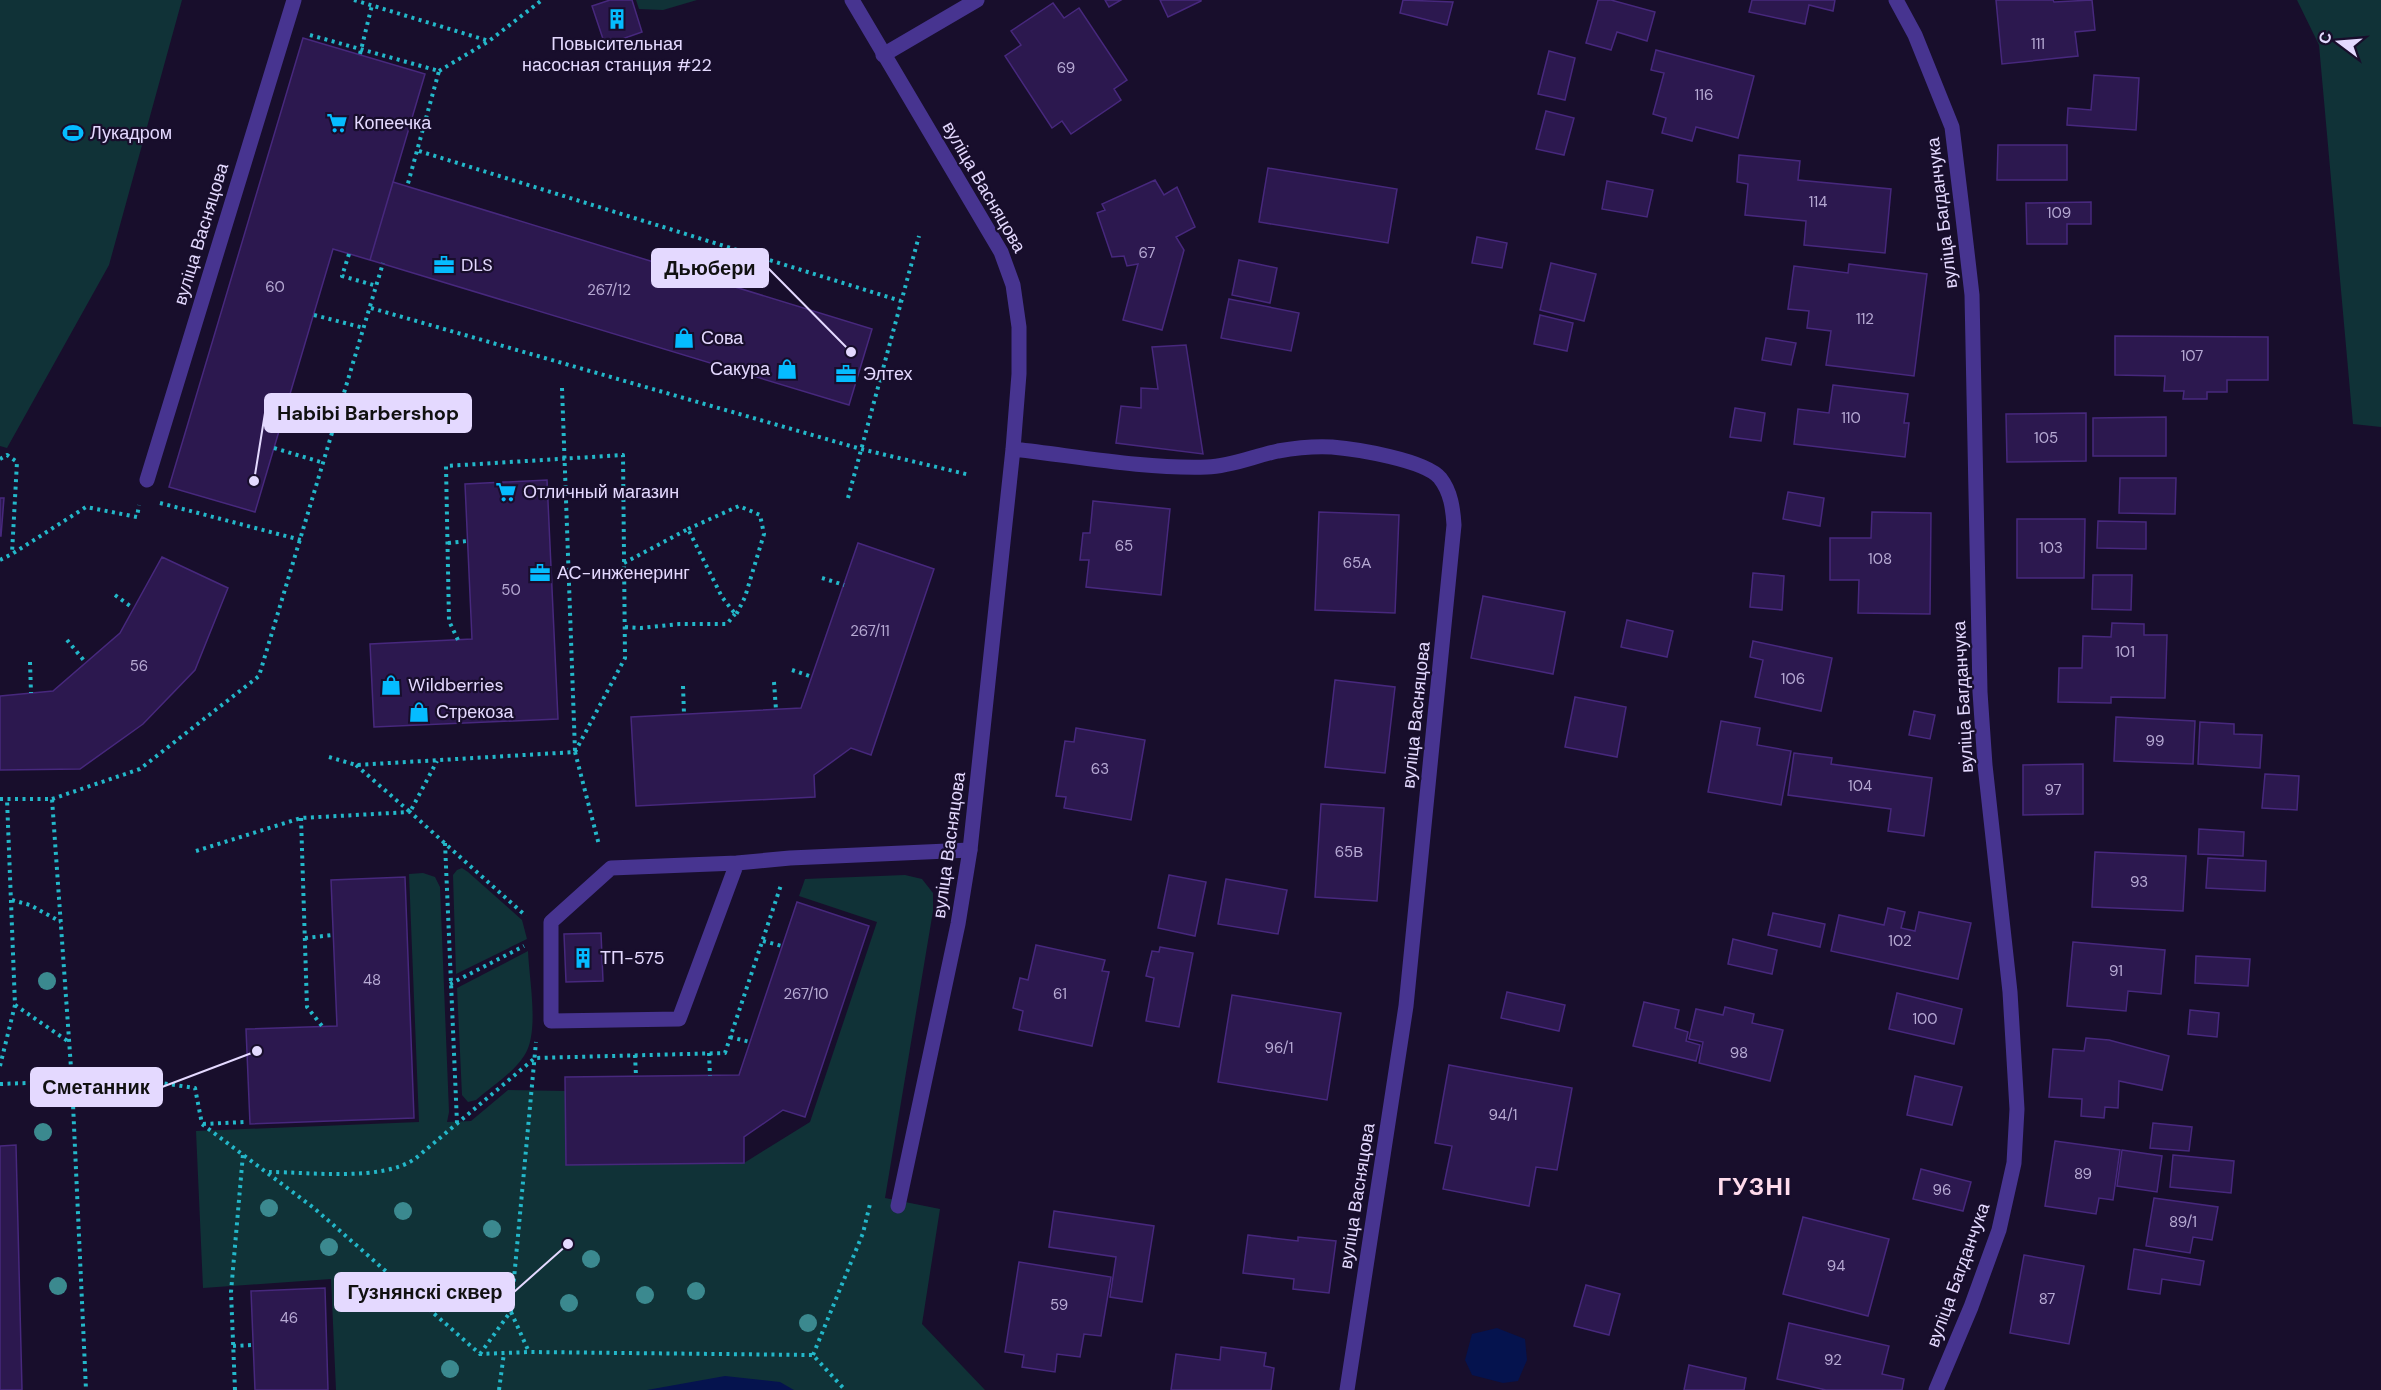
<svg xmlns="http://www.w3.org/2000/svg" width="2381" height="1390" viewBox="0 0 2381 1390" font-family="'DM Sans',sans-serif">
  <rect width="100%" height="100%" fill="#180e2c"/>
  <!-- green -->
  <path fill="#103237" d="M0 0H182L109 265 7 448 0 446Z
    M636 0H697L663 10 639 9Z
    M2297 0H2381V427L2353 424 2319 45Z
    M462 868 468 872 522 920 527 939 456 974 453 875 457 870Z
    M423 873 435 877 440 887 449 1112 447 1122 471 1121 508 1090 565 1091 566 1165 744 1163 810 1122 877 922 799 896 805 879 905 875 922 879 933 893V911L885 1198 940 1209 922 1324 985 1390H336L331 1279 203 1288 196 1131 419 1122 409 874Z
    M528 951C529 979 540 1033 524 1056 513 1073 491 1087 476 1100L468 1102 462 1095 457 988Z"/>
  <!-- water -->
  <path fill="#05134e" d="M1497 1328 1525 1339 1527 1360 1518 1381 1503 1383 1472 1375 1465 1360 1472 1334Z
    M725 1376 780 1382 794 1390H647Z"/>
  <!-- building -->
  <path fill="#2c184f" stroke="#47287d" stroke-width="1.5" d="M610 0H632L642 32 605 45 592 6Z
    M1105 0H1121L1109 7Z
    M1160 0H1201V1L1168 17Z
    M1403 0 1453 2 1447 25 1400 13Z
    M1598 0H1611L1655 12 1647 41 1617 32 1611 50 1586 43Z
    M1752 0H1835L1833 11 1809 5 1805 24 1749 12Z
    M1996 0H2053L2054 2 2092 0 2095 30 2075 32 2078 56 2002 64Z
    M1053 3 1064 18 1079 8 1127 80 1114 89 1121 100 1071 134 1062 121 1052 128 1005 56 1021 45 1011 31Z
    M303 38 425 74 370 260 333 249 255 512 169 487Z
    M1656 50 1754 76 1738 138 1696 127 1692 141 1662 133 1666 118 1653 114 1664 73 1651 70Z
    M1549 51 1575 58 1565 100 1538 94Z
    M2094 75 2139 78 2136 130 2067 125 2068 108 2091 110Z
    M1546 111 1574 118 1564 155 1536 149Z
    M1998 145H2067V180H1997Z
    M1739 155 1800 161 1798 180 1891 189 1885 253 1804 245 1806 221 1745 215 1748 184 1737 182Z
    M1268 168 1397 189 1388 243 1259 222Z
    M1155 180 1164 195 1177 187 1195 227 1176 237 1184 250 1162 330 1123 320 1138 264 1127 266 1124 256 1112 257 1097 213 1105 210 1102 204Z
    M1607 181 1653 190 1647 217 1602 209Z
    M393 182 872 329 849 405 370 260Z
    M2091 202V224H2067V244H2027L2026 203Z
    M1477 237 1507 243 1502 268 1472 263Z
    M1239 260 1277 268 1270 303 1232 295Z
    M1551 263 1596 274 1584 321 1540 310Z
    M1849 264 1927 274 1914 376 1826 365 1831 331 1807 328 1809 311 1788 309 1794 266 1848 273Z
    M1229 299 1299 313 1291 351 1221 338Z
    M1540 315 1573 323 1567 351 1534 344Z
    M2115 336 2268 337V380H2227V392H2207V399H2183L2184 391H2164L2165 376 2115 375Z
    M1766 338 1796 343 1791 365 1762 360Z
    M1186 345 1203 454 1116 443 1121 406 1141 408V388L1158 389 1152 347Z
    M1833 385 1908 394 1904 423H1909L1905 457 1794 444 1798 409 1829 413Z
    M1735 408 1765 413 1761 441 1730 437Z
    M2086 413V461L2007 462 2006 414Z
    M2166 417V456H2093V418Z
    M2120 478H2176L2175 514 2119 513Z
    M547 480 558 719 374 727 370 644 472 639 465 484Z
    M1788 492 1824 498 1820 526 1783 519Z
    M0 498H4L1 536H0Z
    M1093 501 1170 509 1161 595 1086 587 1089 560H1080L1083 533H1090Z
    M1319 512 1399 515 1395 613 1315 610Z
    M1872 512 1931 513 1930 614 1858 613 1859 580H1830V538H1871Z
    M2017 519H2085L2084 578H2017Z
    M2098 521 2146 522V549L2097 548Z
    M858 543 934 569 871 755 851 748 814 775 815 797 636 806 631 717 801 708Z
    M162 557 228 588 195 670 143 724 80 769 0 770V696L53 691 120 633Z
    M1753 573 1784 576 1782 610 1750 607Z
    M2093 575H2132L2131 610 2092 609Z
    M1483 596 1565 612 1553 674 1471 658Z
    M1627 620 1673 631 1667 657 1621 647Z
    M2112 623 2144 624V635H2167L2165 698 2111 697V703L2058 702 2059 668H2082L2083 636 2111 637Z
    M1753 641 1832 658 1821 711 1755 697 1763 660 1750 657Z
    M1335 680 1395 687 1385 773 1325 767Z
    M1575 697 1626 707 1617 757 1565 747Z
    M1914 711 1935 715 1930 739 1909 735Z
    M2116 717 2195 721 2193 764 2114 761Z
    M1721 721 1760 728 1757 745 1791 751 1781 805 1708 792Z
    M2200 722 2234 724V734L2262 735 2260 768 2198 764Z
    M1076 728 1145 740 1131 820 1064 808 1066 797 1056 796 1065 741 1074 742Z
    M1794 753 1832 758 1831 764 1932 778 1924 836 1888 831 1891 809 1788 795Z
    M2083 764V814L2023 815V765Z
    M2265 774 2299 776 2297 810 2262 808Z
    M1321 804 1384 808 1377 901 1315 897Z
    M2199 829 2244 832 2243 856 2198 854Z
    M2095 852 2186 856 2183 911 2092 907Z
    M2208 858 2266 861 2265 891 2206 888Z
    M1169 875 1206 882 1195 936 1158 928Z
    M405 877 414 1118 250 1124 246 1029 337 1026 331 880Z
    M1226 879 1287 890 1278 934 1218 924Z
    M797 902 869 926 805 1117 783 1110 744 1137V1163L566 1165 565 1077 739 1075Z
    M1888 908 1905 912 1901 928 1915 931 1919 912 1971 923 1958 979 1831 951 1839 915 1884 925Z
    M1773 913 1825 924 1820 947 1768 935Z
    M601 933 603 981 566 982 564 934Z
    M1733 939 1777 950 1772 974 1728 964Z
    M2073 942 2165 950 2161 994 2128 991 2126 1011 2067 1006Z
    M1036 945 1105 960 1102 971 1109 972 1092 1046 1019 1030 1023 1011 1013 1008 1020 978 1028 980Z
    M1160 947 1193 953 1179 1027 1146 1021 1154 978 1146 976 1152 951 1159 952Z
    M2196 956 2250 959 2248 986 2195 983Z
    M1507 992 1565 1005 1559 1031 1501 1018Z
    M1897 993 1962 1009 1954 1044 1889 1029Z
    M1232 995 1341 1013 1327 1100 1218 1082Z
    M1644 1002 1679 1010 1675 1028 1688 1032 1686 1041 1700 1045 1696 1061 1633 1046Z
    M1725 1007 1754 1014 1752 1023 1783 1030 1770 1081 1699 1063 1703 1042 1689 1039 1696 1009 1723 1015Z
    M2190 1010 2219 1013 2217 1037 2188 1034Z
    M2086 1038 2109 1040 2169 1056 2162 1090 2119 1081 2118 1108 2105 1107 2104 1118 2081 1116 2082 1099 2049 1097 2053 1049 2084 1051Z
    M1449 1065 1572 1088 1557 1170 1536 1167 1529 1206 1443 1189 1452 1146 1435 1143Z
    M1915 1076 1962 1087 1952 1125 1907 1115Z
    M2153 1123 2192 1127 2189 1151 2150 1148Z
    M2055 1141 2120 1150 2113 1200 2099 1198 2096 1214 2045 1206Z
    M16 1145 22 1390H0V1146Z
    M2122 1150 2162 1156 2157 1192 2117 1186Z
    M2173 1155 2234 1161 2231 1193 2170 1187Z
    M1921 1169 1971 1182 1963 1211 1913 1199Z
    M2154 1198 2218 1207 2212 1240 2193 1237 2190 1253 2146 1246Z
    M1054 1211 1154 1226 1142 1302 1110 1297 1116 1257 1049 1247Z
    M1803 1217 1889 1239 1868 1316 1783 1294Z
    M1248 1235 1298 1241V1237L1336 1241 1329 1293 1293 1289 1294 1279 1243 1273Z
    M2134 1249 2204 1261 2200 1285 2162 1279 2160 1294 2128 1289Z
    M2024 1255 2084 1266 2069 1344 2010 1333Z
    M1019 1262 1111 1277 1101 1336 1084 1334 1080 1357 1057 1354 1055 1372 1022 1367 1024 1355 1005 1352Z
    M1586 1285 1620 1294 1609 1335 1574 1326Z
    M325 1288 328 1390H255L251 1291Z
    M1789 1323 1889 1346 1882 1374 1904 1379 1902 1390H1826L1777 1379Z
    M1221 1347 1266 1353 1264 1366 1274 1368 1271 1390H1171L1176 1354 1220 1360Z
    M1689 1365 1746 1378 1744 1390H1684Z"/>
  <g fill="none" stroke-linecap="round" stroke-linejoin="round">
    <!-- path -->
    <path stroke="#23b7c9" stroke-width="4" stroke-dasharray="3 4.5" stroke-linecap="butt" d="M354 0 489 41
      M310 35 439 71 407 187
      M360 54 372 5
      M439 71 489 41 542 0
      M419 151 901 301
      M349 254 342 276 377 286
      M371 308 861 449 970 475
      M314 315 364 328
      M562 388 575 751
      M274 448 324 463
      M0 459 7 455 17 462 12 553
      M848 498 919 236
      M160 503 301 540
      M448 543 467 541
      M0 560 12 554 86 507 137 517 139 505
      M624 563 688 529 722 597 736 615 745 597 764 534 760 515 739 506 688 529
      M822 578 844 585
      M115 595 133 608
      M625 627 641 628 679 624H727L735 614
      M67 640 86 663
      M458 640 449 621 446 466 623 455 625 658 575 752
      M30 662 31 693
      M792 670 812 677
      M774 682 776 710
      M683 686 684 714
      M329 757 356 765 575 752 599 845
      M356 765 410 812 437 761
      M0 799H52L72 1082 86 1390
      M52 799 140 769 259 676 383 263
      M301 818 307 1007 322 1026
      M445 843 457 1123
      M196 851 301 818 410 812 526 916
      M12 900 30 905 61 922
      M305 938 333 935
      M763 941 782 946
      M450 984 524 946
      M15 1005 69 1042
      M730 1037 750 1042
      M709 1053 710 1076
      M635 1055 636 1076
      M0 1066 15 1005 7 799
      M0 1084 134 1079 195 1088 202 1124 314 1208 480 1354 529 1352 813 1355 845 1390
      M203 1124 244 1122
      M269 1172C309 1172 384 1182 416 1158L535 1058 725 1053 781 885
      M511 1312 529 1352
      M233 1346 253 1345
      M480 1354 511 1311 536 1042
      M813 1355 863 1233 870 1204
      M235 1390 231 1292 243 1154
      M499 1390 504 1353"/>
    <!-- lane -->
    <path stroke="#473490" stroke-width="15" d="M883 55 977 0
      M737 863 611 868 551 922V1021L679 1019 737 863 790 858 970 850"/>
    <!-- street -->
    <path stroke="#473490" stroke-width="15" d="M852 0 1001 252 1013 285 1019 327V374L1013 449 970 850 958 924 898 1206
      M1896 0 1915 35 1952 127 1962 209 1972 295 1980 692 1985 765 2010 992 2017 1109 2014 1163 1999 1230 1971 1307 1936 1390
      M1013 449C1076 456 1144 469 1207 467 1232 466 1254 456 1278 451 1295 448 1315 446 1332 447 1356 449 1425 460 1440 478 1451 492 1453 509 1454 525L1406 1006 1347 1390
      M147 480 294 0"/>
  </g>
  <!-- trees -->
  <g fill="#3b898f">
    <circle cx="47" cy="981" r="9"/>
    <circle cx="43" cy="1132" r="9"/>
    <circle cx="269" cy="1208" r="9"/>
    <circle cx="403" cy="1211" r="9"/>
    <circle cx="492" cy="1229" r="9"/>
    <circle cx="329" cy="1247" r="9"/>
    <circle cx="591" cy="1259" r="9"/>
    <circle cx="58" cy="1286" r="9"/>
    <circle cx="696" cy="1291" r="9"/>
    <circle cx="645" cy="1295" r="9"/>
    <circle cx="569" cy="1303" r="9"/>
    <circle cx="808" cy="1323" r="9"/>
    <circle cx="450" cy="1369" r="9"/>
  </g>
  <!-- icons -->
  <defs>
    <g id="building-bare" transform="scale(1.62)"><path d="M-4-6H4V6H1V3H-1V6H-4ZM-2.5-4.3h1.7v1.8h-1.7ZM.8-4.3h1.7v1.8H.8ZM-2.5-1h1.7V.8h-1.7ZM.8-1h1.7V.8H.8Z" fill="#05bcff" stroke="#180e2c" stroke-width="2.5" paint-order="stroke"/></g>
    <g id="supermarket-bare" transform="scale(1.62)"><path d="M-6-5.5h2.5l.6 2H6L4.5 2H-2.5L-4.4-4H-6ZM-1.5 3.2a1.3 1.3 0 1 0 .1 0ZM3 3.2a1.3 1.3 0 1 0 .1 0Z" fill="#05bcff" stroke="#180e2c" stroke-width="2.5" paint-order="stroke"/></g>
    <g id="stadium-bare" transform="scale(1.62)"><path d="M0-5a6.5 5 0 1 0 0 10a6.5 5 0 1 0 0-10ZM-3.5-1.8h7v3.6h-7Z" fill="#05bcff" stroke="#180e2c" stroke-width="2.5" paint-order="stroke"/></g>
    <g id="office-bare" transform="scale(1.62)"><path d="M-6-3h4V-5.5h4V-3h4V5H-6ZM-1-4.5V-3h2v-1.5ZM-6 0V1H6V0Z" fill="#05bcff" stroke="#180e2c" stroke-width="2.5" paint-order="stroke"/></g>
    <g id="shop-bare" transform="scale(1.62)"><path d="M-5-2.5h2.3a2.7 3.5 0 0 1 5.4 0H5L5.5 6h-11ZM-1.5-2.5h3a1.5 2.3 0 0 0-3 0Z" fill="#05bcff" stroke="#180e2c" stroke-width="2.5" paint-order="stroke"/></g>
  </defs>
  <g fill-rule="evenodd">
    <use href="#building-bare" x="617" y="19"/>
    <use href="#supermarket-bare" x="337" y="123"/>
    <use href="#stadium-bare" x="73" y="133"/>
    <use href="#office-bare" x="444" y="265"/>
    <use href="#shop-bare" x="684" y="338"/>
    <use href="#shop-bare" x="787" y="369"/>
    <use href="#office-bare" x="846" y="374"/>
    <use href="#supermarket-bare" x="506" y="492"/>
    <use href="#office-bare" x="540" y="573"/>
    <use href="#shop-bare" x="391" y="685"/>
    <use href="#shop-bare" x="419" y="712"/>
    <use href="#building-bare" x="583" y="958"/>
  </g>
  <g text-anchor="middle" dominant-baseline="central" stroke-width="4.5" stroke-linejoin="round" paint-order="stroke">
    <!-- number labels -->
    <g font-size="15" fill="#b6a9d3">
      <text x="2038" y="44">111</text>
      <text x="1066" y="68">69</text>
      <text x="1704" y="95">116</text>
      <text x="1818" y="202">114</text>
      <text x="2059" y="213">109</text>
      <text x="1147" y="253">67</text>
      <text x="275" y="287">60</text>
      <text x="609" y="290">267/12</text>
      <text x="1865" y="319">112</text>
      <text x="2192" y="356">107</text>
      <text x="1851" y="418">110</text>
      <text x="2046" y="438">105</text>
      <text x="1124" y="546">65</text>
      <text x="2051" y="548">103</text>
      <text x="1880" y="559">108</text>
      <text x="1357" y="563">65А</text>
      <text x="511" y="590">50</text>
      <text x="870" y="631">267/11</text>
      <text x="2125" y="652">101</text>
      <text x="139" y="666">56</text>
      <text x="1793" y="679">106</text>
      <text x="2155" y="741">99</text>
      <text x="1100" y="769">63</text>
      <text x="1860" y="786">104</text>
      <text x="2053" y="790">97</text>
      <text x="1349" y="852">65В</text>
      <text x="2139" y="882">93</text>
      <text x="1900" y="941">102</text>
      <text x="2116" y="971">91</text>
      <text x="372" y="980">48</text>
      <text x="806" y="994">267/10</text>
      <text x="1060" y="994">61</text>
      <text x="1925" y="1019">100</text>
      <text x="1279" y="1048">96/1</text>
      <text x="1739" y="1053">98</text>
      <text x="1503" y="1115">94/1</text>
      <text x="2083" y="1174">89</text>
      <text x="1942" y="1190">96</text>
      <text x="2183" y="1222">89/1</text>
      <text x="1836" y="1266">94</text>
      <text x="2047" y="1299">87</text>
      <text x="1059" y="1305">59</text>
      <text x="289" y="1318">46</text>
      <text x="1833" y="1360">92</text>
    </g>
    <!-- poi labels -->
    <g font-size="18" fill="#e4d9ff" stroke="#180e2c" text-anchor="start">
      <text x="617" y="44" text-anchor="middle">Повысительная<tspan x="617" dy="21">насосная станция #22</tspan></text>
      <text x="354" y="123">Копеечка</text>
      <text x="90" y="133">Лукадром</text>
      <text x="461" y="265">DLS</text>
      <text x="701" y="338">Сова</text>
      <text x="770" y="369" text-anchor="end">Сакура</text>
      <text x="863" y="374">Элтех</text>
      <text x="523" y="492">Отличный магазин</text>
      <text x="557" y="573">АС-инженеринг</text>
      <text x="408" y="685">Wildberries</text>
      <text x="436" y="712">Стрекоза</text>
      <text x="600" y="958">ТП-575</text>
    </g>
    <!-- street labels -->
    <g font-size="18" fill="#e4d9ff" stroke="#180e2c">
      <text transform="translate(984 187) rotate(60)">вуліца Васняцова</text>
      <text transform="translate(1942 213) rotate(-97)">вуліца Багданчука</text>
      <text transform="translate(201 234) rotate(-73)">вуліца Васняцова</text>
      <text transform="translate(1963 697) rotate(-93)">вуліца Багданчука</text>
      <text transform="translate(1416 715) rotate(-84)">вуліца Васняцова</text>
      <text transform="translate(949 845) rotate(-82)">вуліца Васняцова</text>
      <text transform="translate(1357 1196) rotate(-81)">вуліца Васняцова</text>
      <text transform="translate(1958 1275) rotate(-70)">вуліца Багданчука</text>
    </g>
    <!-- district labels -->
    <g font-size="24" font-weight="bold" letter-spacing="1.5" fill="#ffdbec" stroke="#180e2c">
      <text x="1755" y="1186">ГУЗНІ</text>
    </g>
  </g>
  <!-- callouts -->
  <path fill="none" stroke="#e4d9ff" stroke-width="2" d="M851 352L768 268M254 481L265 413M257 1051L162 1087M568 1244L514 1292"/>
  <g fill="#e4d9ff" stroke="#180e2c" stroke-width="2">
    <circle cx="851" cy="352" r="6"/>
    <circle cx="254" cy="481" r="6"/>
    <circle cx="257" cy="1051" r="6"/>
    <circle cx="568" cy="1244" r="6"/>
  </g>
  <g fill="#e4d9ff" stroke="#e4d9ff" stroke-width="2">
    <rect x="652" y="249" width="116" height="38" rx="6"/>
    <rect x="265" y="394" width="206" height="38" rx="6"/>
    <rect x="31" y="1068" width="131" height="38" rx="6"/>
    <rect x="335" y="1273" width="179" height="38" rx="6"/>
  </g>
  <g font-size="20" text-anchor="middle" font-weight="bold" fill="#111">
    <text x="710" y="275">Дьюбери</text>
    <text x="368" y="420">Habibi Barbershop</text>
    <text x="96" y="1094">Сметанник</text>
    <text x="425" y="1299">Гузнянскі сквер</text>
  </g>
  <!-- north arrow -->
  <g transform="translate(2339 42) rotate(286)" stroke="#180e2c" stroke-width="4.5" paint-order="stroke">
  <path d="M0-4.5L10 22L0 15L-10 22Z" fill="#e4d9ff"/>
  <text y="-9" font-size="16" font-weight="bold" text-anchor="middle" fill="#e4d9ff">С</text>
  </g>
</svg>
